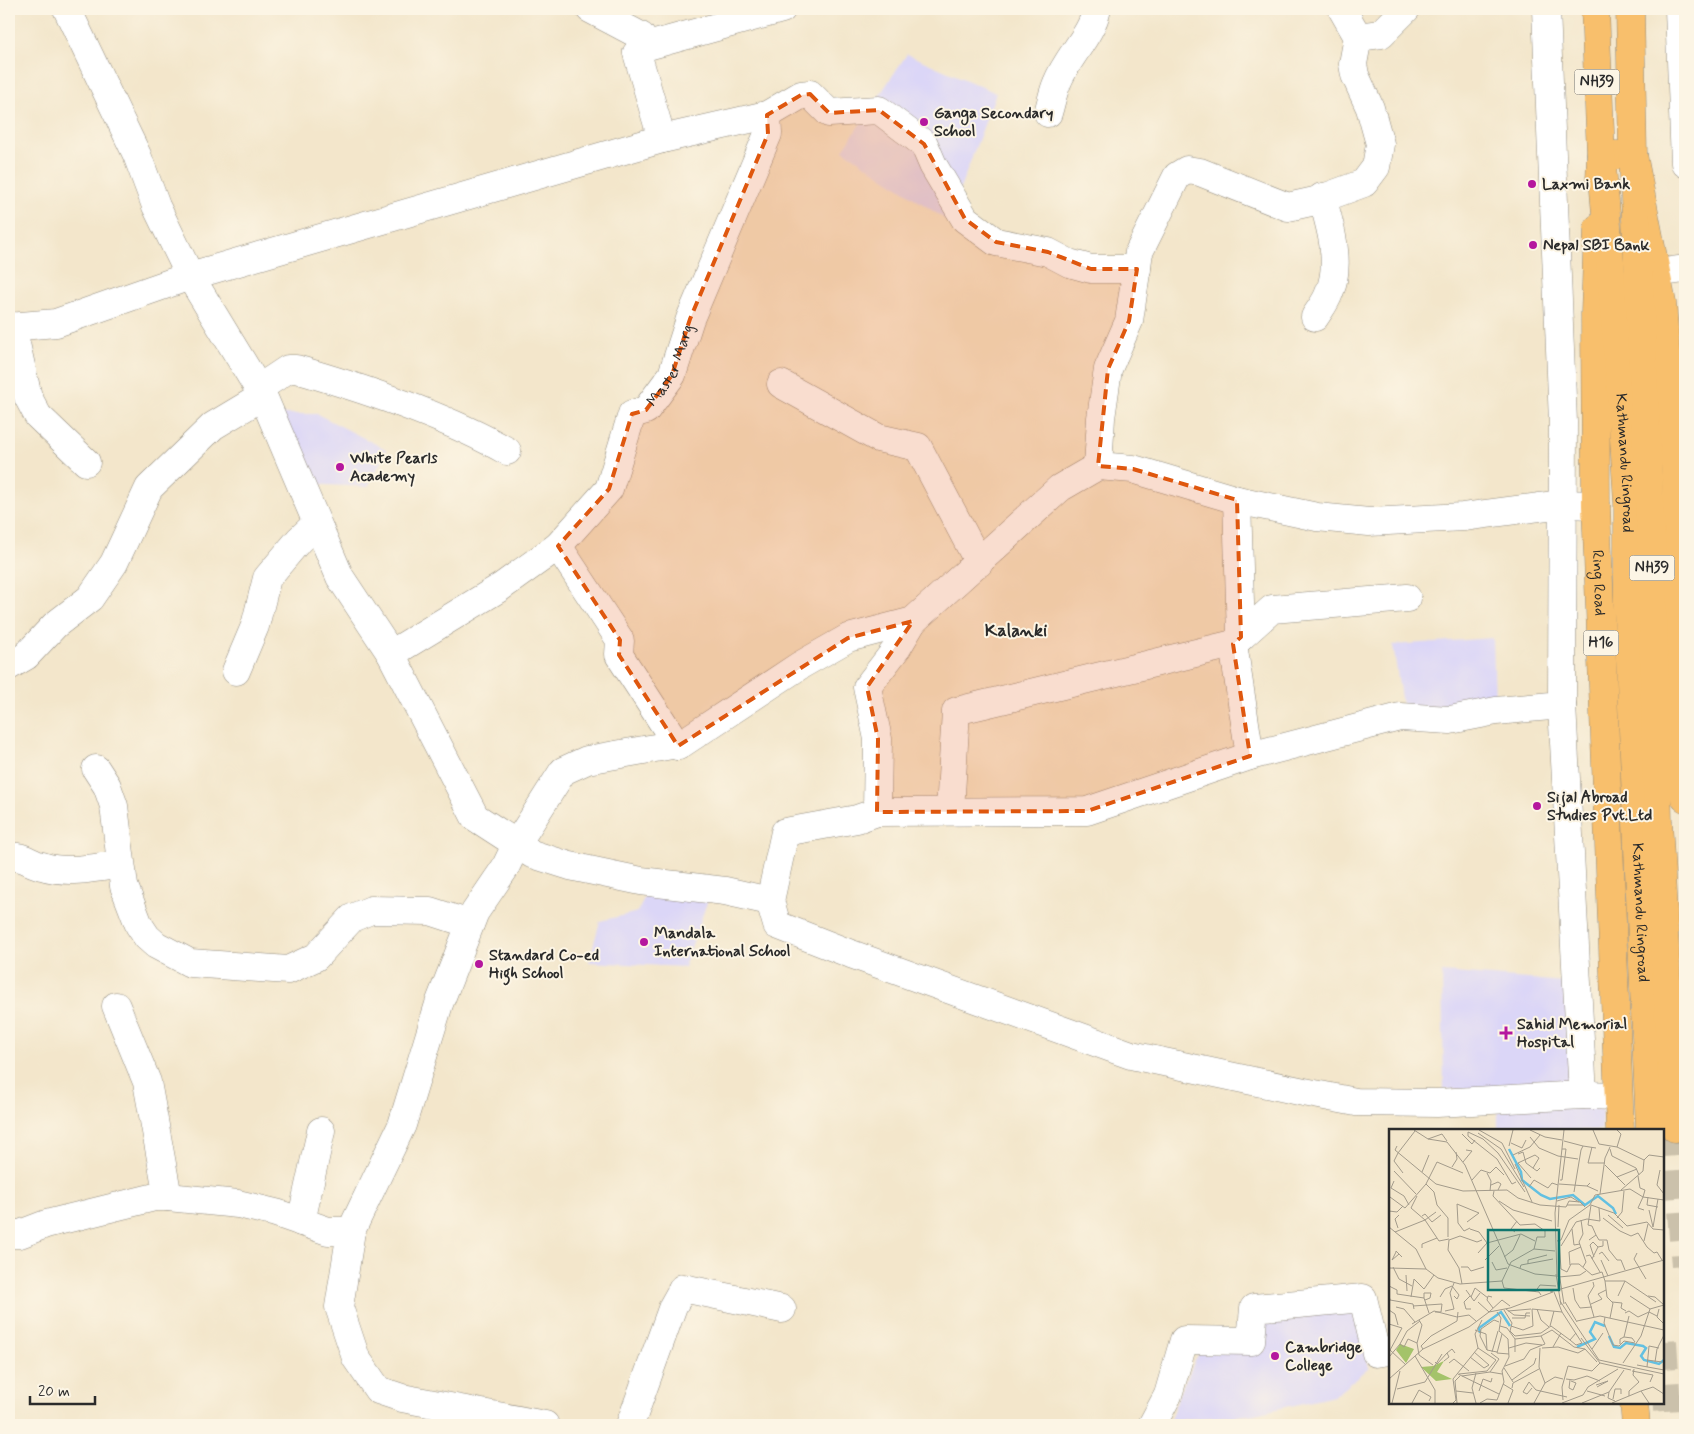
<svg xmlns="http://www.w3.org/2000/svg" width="1694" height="1434" viewBox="0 0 1694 1434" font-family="Mynerve,sans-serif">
  <rect width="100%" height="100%" fill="#fcf5e5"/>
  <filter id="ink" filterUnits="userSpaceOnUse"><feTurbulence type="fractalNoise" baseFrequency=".02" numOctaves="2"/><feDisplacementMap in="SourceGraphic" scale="10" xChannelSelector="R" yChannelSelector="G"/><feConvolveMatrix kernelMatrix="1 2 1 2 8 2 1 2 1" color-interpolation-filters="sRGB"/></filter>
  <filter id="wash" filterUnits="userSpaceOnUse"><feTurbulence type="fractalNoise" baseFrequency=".0096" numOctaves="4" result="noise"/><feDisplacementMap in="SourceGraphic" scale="20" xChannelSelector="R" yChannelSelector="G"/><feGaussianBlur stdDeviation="1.12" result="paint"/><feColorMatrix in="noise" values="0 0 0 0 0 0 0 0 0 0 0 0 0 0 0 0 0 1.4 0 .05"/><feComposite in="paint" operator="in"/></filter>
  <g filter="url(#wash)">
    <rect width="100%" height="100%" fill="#f3e6cb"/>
    <!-- built -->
    <path fill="#dbd6f7" d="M907 54 996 93 948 221 843 150Z
      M280 414H317L387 450 368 487 308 484Z
      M1493 638 1495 703 1403 711 1393 645Z
      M647 891 709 897 684 967 589 962 600 921 638 912Z
      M1442 972 1564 982 1576 1085 1444 1090Z
      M1498 1106 1602 1108V1130H1498Z
      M1357 1311 1369 1368 1334 1396 1250 1415 1170 1420 1180 1391 1200 1351H1266L1265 1312Z"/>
  </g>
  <g filter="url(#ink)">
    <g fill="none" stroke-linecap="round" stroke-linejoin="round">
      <!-- highway-tunnel -->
      <path stroke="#cbc1ab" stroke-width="28" stroke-dasharray="28 14" stroke-linecap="butt" d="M1675 1128 1685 1266
        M1663 1341 1668 1425"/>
      <!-- minor casing -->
      <g stroke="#8f887b" stroke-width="29">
        <g id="minor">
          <path d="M67 9 137 155 156 206 190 276 263 396 340 577 391 654 475 817 532 854 570 866 641 881 725 891 770 901 777 925 851 954 1131 1055 1304 1092 1356 1102 1437 1103 1583 1095 1618 1096"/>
          <path d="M590 9 641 36 644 47"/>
          <path d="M1342 9 1358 37"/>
          <path d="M1546 9 1563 422 1562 705 1583 1095"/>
          <path d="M1679 9 1685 163"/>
          <path d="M1358 37 1381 34 1406 9"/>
          <path d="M1048 113C1051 103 1053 92 1057 83 1067 57 1091 36 1097 9"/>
          <path d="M662 139 637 53 644 47 782 9"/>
          <path d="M1656 273 1685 269"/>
          <path d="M1315 317C1320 309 1326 302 1329 293 1342 264 1330 225 1322 197"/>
          <path d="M12 326 28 397 38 416 86 462"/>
          <path d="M9 327 56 323 190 276 662 139 767 115 801 95 810 94 829 113 879 110 924 144 933 165 965 219 996 242 1048 252 1069 263 1091 269H1137"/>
          <path d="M781 384 878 438 918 447 979 563"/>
          <path d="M258 389 288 369H296C365 389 444 415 507 451"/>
          <path d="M1098 466 1101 418 1108 369 1129 321 1139 252 1177 176 1187 170 1200 172 1288 207 1315 201 1364 183 1376 167 1380 144 1370 108 1355 75 1353 64 1358 37"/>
          <path d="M1237 500 1241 637"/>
          <path d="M558 546 620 640 619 655 678 746"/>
          <path d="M1233 644 1250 756"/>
          <path id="s1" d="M391 654 501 587 558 546 609 489 632 414 646 410 672 375 690 319 768 134 767 115"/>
          <path d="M9 666 26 656 55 625 90 598 114 563 149 488 213 426 263 396"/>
          <path d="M236 671 255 626 267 578 299 540 316 524"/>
          <path d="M96 769 107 786 114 806 124 886 139 925 147 937 156 945 190 963 288 970 316 957 352 918 371 910 430 911 470 924"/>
          <path d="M950 811 956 711 1233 644 1272 609 1407 598"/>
          <path d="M877 812 878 739 867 687 897 648 913 621"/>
          <path d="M9 857C23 855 29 863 42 866 66 874 96 868 120 864"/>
          <path d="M770 901 785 832 857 819 877 812 1087 811 1250 756 1400 717 1450 720 1496 711 1562 705"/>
          <path d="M116 1006 147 1082 168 1197"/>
          <path d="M301 1222 321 1131"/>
          <path d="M9 1234H20L46 1224 155 1197H168L238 1204 276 1213 328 1231H351"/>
          <path d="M545 1425 402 1398 378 1390 356 1358 339 1307 351 1231 402 1125 439 1004 475 912 505 868 516 845 563 771 587 760 672 745 678 746 799 666 848 638 913 621 1060 488 1098 466 1133 469 1237 500 1317 517 1369 522 1463 517 1562 504 1596 505"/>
          <path d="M630 1425 673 1306 683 1288 782 1309"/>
          <path d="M1152 1425 1168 1395 1184 1340 1251 1341 1254 1308 1363 1298 1376 1353 1390 1351"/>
        </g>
      </g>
      <!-- major casing -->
      <g stroke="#8f887b" stroke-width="29">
        <g id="major">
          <path d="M1600 180 1601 155H1633L1662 303 1676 477 1678 678 1685 798"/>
          <path id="s2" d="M1598 228 1595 313 1596 505 1620 1130"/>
          <path d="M1634 1403 1636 1425"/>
        </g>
      </g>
      <!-- highway casing -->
      <g stroke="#8f887b" stroke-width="29">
        <g id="highway">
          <path id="s3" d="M1595 9 1601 155 1621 391 1628 503V612L1650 1129"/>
          <path d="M1630 9 1633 155 1651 539 1658 821 1675 1128"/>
        </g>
      </g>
      <!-- minor -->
      <use href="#minor" stroke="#fff" stroke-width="28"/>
      <!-- major -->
      <use href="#major" stroke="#f8bf6c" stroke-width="28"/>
      <!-- highway -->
      <use href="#highway" stroke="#f8bf6c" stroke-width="28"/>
    </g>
  </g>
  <!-- marked area -->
  <path fill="#df570e" fill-opacity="0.2" stroke="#df570e" stroke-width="4" stroke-dasharray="10 6" stroke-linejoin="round" d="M810 94 829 113 879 110 924 144 965 219 996 242 1048 252 1091 269H1137L1129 321 1108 369 1098 466 1133 469 1237 500 1241 637 1233 644 1250 756 1087 811 877 812 878 739 867 687 913 621 848 638 678 746 619 655 620 640 558 546 609 489 632 414 646 410 672 375 690 319 768 134 767 115 801 95Z"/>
  <!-- markers -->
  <g fill="#b5179e" stroke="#fcf5e5" stroke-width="2">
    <circle cx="924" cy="122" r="5"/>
    <circle cx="1532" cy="184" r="5"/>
    <circle cx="1533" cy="245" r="5"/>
    <circle cx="340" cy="467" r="5"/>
    <circle cx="1537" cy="806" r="5"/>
    <circle cx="644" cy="942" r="5"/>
    <circle cx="479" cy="964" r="5"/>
    <path d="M1503.5 1025.5h5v5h5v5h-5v5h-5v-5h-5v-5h5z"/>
    <circle cx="1275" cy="1356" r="5"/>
  </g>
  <g text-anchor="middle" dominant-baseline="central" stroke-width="4" stroke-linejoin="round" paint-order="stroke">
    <!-- shield labels -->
    <g fill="#fcf5e5" stroke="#6a6863" stroke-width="1">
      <rect x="1574.5" y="69.5" width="45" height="25" rx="4"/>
      <rect x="1629.5" y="555.5" width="45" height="25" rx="4"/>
      <rect x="1583.5" y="630.5" width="35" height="25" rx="4"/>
    </g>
    <g font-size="15" font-weight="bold" fill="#2b2b2b">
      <text x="1597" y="82">NH39</text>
      <text x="1652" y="568">NH39</text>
      <text x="1601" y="643">H16</text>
    </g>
    <!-- poi labels -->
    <g font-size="16" font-weight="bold" fill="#2b2b2b" stroke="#fcf5e5" text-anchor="start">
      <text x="934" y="113">Ganga Secondary<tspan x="934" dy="18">School</tspan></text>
      <text x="1542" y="184">Laxmi Bank</text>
      <text x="1543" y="245">Nepal SBI Bank</text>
      <text x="350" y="458">White Pearls<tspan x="350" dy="18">Academy</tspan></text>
      <text x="1547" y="797">Sijal Abroad<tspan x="1547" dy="18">Studies Pvt.Ltd</tspan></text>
      <text x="654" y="933">Mandala<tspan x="654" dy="18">International School</tspan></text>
      <text x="489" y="955">Standard Co-ed<tspan x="489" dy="18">High School</tspan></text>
      <text x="1517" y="1024">Sahid Memorial<tspan x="1517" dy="18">Hospital</tspan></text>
      <text x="1285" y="1347">Cambridge<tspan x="1285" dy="18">College</tspan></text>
    </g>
    <!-- street labels -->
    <g font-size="16" fill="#2b2b2b" stroke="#fcf5e5">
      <text stroke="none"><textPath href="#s1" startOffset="420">Master Marg</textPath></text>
      <text stroke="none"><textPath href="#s3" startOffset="455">Kathmandu Ringroad</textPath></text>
      <text stroke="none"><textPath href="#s2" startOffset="355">Ring Road</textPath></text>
      <text stroke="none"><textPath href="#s3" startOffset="905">Kathmandu Ringroad</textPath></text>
    </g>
    <!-- neighbourhood labels -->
    <g font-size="18" font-weight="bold" fill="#2b2b2b" stroke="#fcf5e5">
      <text x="1016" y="631">Kalanki</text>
    </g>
  </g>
  <!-- overview -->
  <g transform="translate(1389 1129)">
    <rect width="275" height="275" fill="#f3e6cb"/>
    <path d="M11 215 25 220 17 234 7 221ZM55 232 48 243 63 250 47 252 32 238 44 237Z" fill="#a4c36a"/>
    <path fill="none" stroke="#63c0e1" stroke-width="2.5" d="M120 20 132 43 133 51 152 66 161 70 184 66 196 76 209 67 224 79 227 85M91 204 90 199 112 183 121 197M220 207 225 218 231 219 237 214 254 217 257 219 252 227 255 231 270 235 275 231M188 218 206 210 201 203 206 193 216 197"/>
    <path fill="none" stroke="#a39b8b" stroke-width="1" d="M25 1 39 10 58 13 76 36 119 135 146 145 167 147M90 1 113 14 126 40M141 1 156 8 173 11M204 1 210 15 228 18 255 31M228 1 232 5 228 18M89 4 112 20 135 58M73 5 83 15 86 11M141 8 150 19 169 27 189 30M39 10 53 5 58 12M175 12 194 17M122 14 133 19 137 11M8 17 6 21 47 55 74 62 118 61 129 69 151 76 177 78 180 72 191 73 196 78M120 17 124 1M203 18 199 34H216M221 20 223 27 247 39 250 46M9 24 26 2M9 24 5 32 14 44M129 25 134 23 137 34 148 42 151 39M124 26 141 18 151 6M255 31 260 26 275 28M74 33 83 22 77 21M126 35 143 73M216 36 236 56M63 38 68 30 67 23M271 41 268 56 275 65M5 42 27 65M33 43 40 26M98 44 102 52 101 62M249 47 251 59 256 61 254 68M228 48 248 40M142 49 129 34 146 26 150 29 144 39M83 51 92 41 101 44 107 38 115 46M171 51H173L177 20H173M5 52 2 59 15 67 20 76M127 53 123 55 108 30 79 7V3L94 10 109 24 136 63M201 54 198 57 209 62M37 55 45 63 48 76 59 89V108M170 55 198 57M102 56 109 53 112 55 109 61M140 58 145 51 159 59 163 54 169 56M232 61 254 42 255 31M105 62 104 67 131 96 146 95 156 102M185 63 192 21 194 17 207 19M211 65 216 29 221 18M1 68 16 79 37 55 48 33 74 44M254 68 249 79 255 81M259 68 258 76 269 78M110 72 124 81 163 92M168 72 182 68 190 73M178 76H194M202 76 225 84 238 97 258 93 264 100 275 101M202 76 199 96 203 97 207 106M260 81 264 98 269 70M0 82 8 83 14 77M47 83 36 91 50 112 60 110M219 86 234 99M33 87 36 85 43 93 52 86M214 89 231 102 242 107 249 104 258 118 265 124 268 123 273 131M228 89 233 83 235 62M192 91 194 105 190 113 197 133 194 138M78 93 90 84 68 75 69 94 75 102 81 99M0 98 27 120 37 140M169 98 170 76M9 99 6 90 10 86M81 100 90 103 98 114M183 100 185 116 191 115M6 103 36 91 22 79 28 67M126 103 122 100 128 92M170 111 172 140M200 111 207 106 210 111H218L220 121 228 131H232L236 141M168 112 172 111 180 91 201 76 206 66 241 60 254 68 275 71M255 112 259 95M172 117 187 93 198 90 211 92 210 79M33 119V115L48 109M145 120 148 108H156V102M89 124 98 114 132 105 146 112M248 124 245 130 257 150M10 125 3 131 7 123V122L13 128M210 125 213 123 220 132M197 127 201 126 211 143M115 128 124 121 131 106M205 128 201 116 204 113 209 118M203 130 209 118 214 117V112M96 131 110 117M212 131 219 147M103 133 107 141 118 139M139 135V131L158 126M181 136 180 123 192 118M4 138 10 150 23 157M72 138H79L82 142 95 138M0 139 37 140 49 149 71 155 113 152M131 139 132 136 164 130M172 140 178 143 182 135H190L203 146 213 143 216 152H236L267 173M170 144 175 175M167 145 172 176M17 146 18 162M168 148 166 84 175 1M170 148 191 146 197 142M113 152 122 133 145 120 166 122M113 152 115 159 150 163 152 166M216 152 218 168 224 174 221 189M204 153 205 157 199 167 205 188M73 155 70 139 59 121 60 111 71 107 88 113 93 111M0 157 8 161V165L35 169M184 159 186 171 191 179 203 178M77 161 85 172 91 164M146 163 151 156 167 157M161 163 275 131M165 163 173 183 193 214 187 216 181 211M0 166 1 171 24 175 25 180M81 167 75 173 77 180H82M229 167 236 152M241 167 261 180M259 167 266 168 275 176M22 168 25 150 35 160 45 146M51 168 56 160 63 157 70 166 68 170 65 167M82 168 86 159 99 169M103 168 99 167 98 171 104 179M36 171 41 169 42 164H35V169L40 184M171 172 210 231 275 245M89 173 100 183 113 171 121 177M176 173 188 193M223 173 233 174 232 179 237 182M202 175 213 170 209 165 217 161M24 177 53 175 52 183H46M7 178 15 180 26 193M117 180 125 186 141 187M148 180 152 191 160 198M270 180 268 188 275 195M0 181 6 185 9 196M115 181 123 194 121 202 126 207 152 204 162 197 181 211 187 204M56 182 65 180 61 164 65 154M119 182 142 180M236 184 240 182 249 188 260 183 268 187M216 188 215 194 224 216 230 217 235 212 246 214M123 189H136L137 184H141M31 192 18 202 11 215 15 218 19 210 28 214 30 226 44 236M188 192 211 187 275 201M0 195 13 199 0 223M23 195 45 182 68 188 80 186 87 192M111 197 118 199 126 210V223M122 197 134 201 144 197 143 180 173 183M161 197 165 182M86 201 97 205 98 221 108 223M113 205 108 224 120 225M235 208 240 187M192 209 211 234 242 241M126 210 152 207M28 214 33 196 30 191M231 215V210L235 208 243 209 246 213M164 218 172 204M120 219 137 214 153 216M153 219 169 218 189 224 196 220 208 233M34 220 32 217 42 207 68 192 69 183M203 220 214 204M1 221 17 236M98 221 91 207 92 200 105 191 110 193M103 223 109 202M26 227 46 261V274M0 228 11 215M81 228 95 239 100 236 85 223M258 231 273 233M55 232 60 228 58 224 63 220 66 224M46 233 48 235 58 224M266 233 268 220 275 206M60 234 65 230 80 242M234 234 252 207 261 180 275 176M248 236 275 241M116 237 135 230 141 221 156 215 152 207 163 201 185 218 196 220M258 238 260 217 270 219M115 239 124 253M243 242 264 246 261 253M101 243 110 230 102 224M69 245 110 265M70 245 98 242 107 231 89 219M73 247 101 243 113 245M0 250 34 220 80 198 100 183 121 179 164 163M177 250 185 251 198 247 211 252M123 251 145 235 147 229M181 251 180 259 184 261 187 254 182 252M156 254 166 248 174 250M114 255 124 261 119 274M207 256 219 252 208 258M123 259 124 254 150 240M143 259 138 265 134 263 140 253 147 261 178 268M8 260 36 253 53 225M67 262 84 264M90 262 94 250 102 253 103 249M198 262 216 267M252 262 264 258 275 265M220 263 235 241M240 267V262L250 253 244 246 245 240M224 270 226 260H232V265M174 271 173 258 179 237 203 242 211 234M3 274 11 242M23 274 30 261 42 268 40 272M64 274 67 271 64 250 89 219 86 205 93 191M68 274 66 252 71 247M87 274 83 259 87 244M91 274 98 270 108 271 115 253 113 242 120 228 119 210 110 202 112 189 108 183M145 274 156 254 150 238 151 219M173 274 194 266 199 258 229 240M193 274 220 263 219 269 226 272M223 274 252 262 260 274"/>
    <path fill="#0f766e" fill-opacity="0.15" stroke="#0f766e" stroke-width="2.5" d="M99 101H170V161H99Z"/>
    <rect width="275" height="275" fill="none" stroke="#2b2b2b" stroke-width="2.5"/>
  </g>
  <!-- margin -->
  <rect width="1694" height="1434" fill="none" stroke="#fcf5e5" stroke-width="30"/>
  <!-- scale -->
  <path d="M30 1396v8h65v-8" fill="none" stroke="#2b2b2b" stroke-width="2.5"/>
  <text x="38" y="1396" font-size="15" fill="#2b2b2b" stroke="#fcf5e5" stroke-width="4" paint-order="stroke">20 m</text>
</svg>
